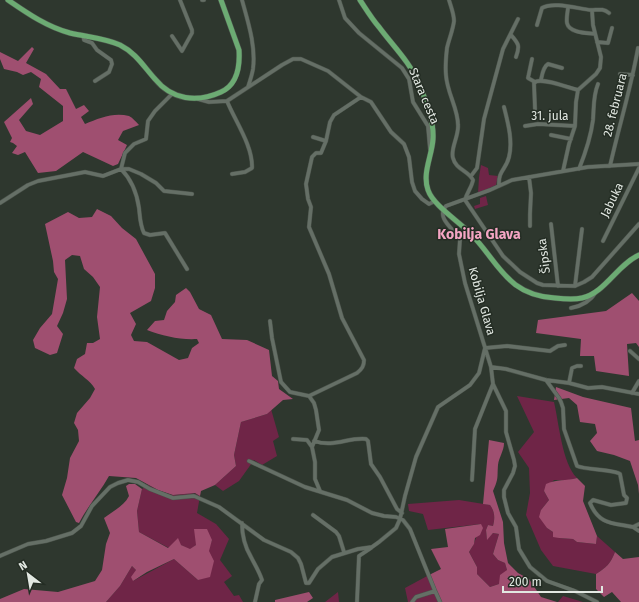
<svg xmlns="http://www.w3.org/2000/svg" width="639" height="602" viewBox="0 0 639 602" font-family="'Fira Sans',sans-serif">
  <rect width="100%" height="100%" fill="#2e372e"/>
  <!-- green -->
  <path fill="#6f2547" d="M481 165 488 168 489 175 498 176 496 185 478 194 479 177Z
    M486 196 488 205 475 209 474 206 480 204V198Z
    M517 396 554 402C559 423 562 463 577 478L569 480H554L544 491 549 500 541 510 547 528 553 532 559 538 573 539 577 542 596 544 597 536 615 552C611 563 606 568 596 574L553 566 541 550 526 515 530 493 529 468 518 452 534 432Z
    M271 409 279 437 273 441 277 456 262 465 254 460 239 481 223 491 215 485 236 466 234 455 241 422 267 414Z
    M148 485C155 489 163 493 172 495 182 496 190 490 200 496L197 513 216 524 229 539 220 560 232 576 224 582 234 596 239 595 243 602H106L120 586 132 566 136 570 133 581 174 559 198 580 212 540 196 545 190 550 181 545 169 548 139 532 137 511 142 489Z
    M459 500 490 505C495 512 495 518 493 526L488 525 486 530 487 539 493 533 499 534 493 554 498 560 505 563 507 570 499 584 490 587 477 574V567L469 552C475 544 477 534 481 524L428 530 423 514 409 511 408 504Z
    M429 575 440 602H408L405 588Z
    M338 592 339 602H325Z
    M563 596 583 602H558Z"/>
  <!-- forest -->
  <path fill="#9f4f70" d="M32 47 34 49 26 63 46 74 60 89H66L76 109 84 105 89 111 81 117 85 124C99 118 114 112 129 116 133 118 136 122 139 125L123 131 118 140 127 145 118 164 113 166 83 152 56 171 38 173 25 152 18 155 12 153 17 146 13 143 10 142 12 138 4 122 31 98 33 104 19 120 26 131 40 135 63 121V106L39 87 41 79 31 72 23 75 17 72 4 69 0 59V52L18 61Z
    M97 209 111 216 122 228 136 239 155 274V288L151 301 130 313 136 324 131 335 134 341 147 342 179 360 188 358 192 348 199 343 197 339C180 340 163 336 147 330L155 321 164 320 167 311 175 302 176 295 186 288 190 292 199 309 211 315 222 339 247 340 269 350 272 376 278 381 279 389 293 399 283 400 267 414 241 422 234 455 236 466 215 485 201 491 200 496 195 493 173 495 158 490 136 478 109 476C100 492 88 506 79 523L76 522 62 495 67 478 70 458 79 441 78 430 74 423 77 413 90 398 95 389C90 380 81 376 74 368L77 359 85 354 87 343H93L100 339 97 317 100 287 93 277 84 269 80 256 72 255 65 260 67 299 63 313 57 326 63 334 57 353 50 355 35 348 33 340 40 328 52 314 58 279 54 272 53 261 45 224 68 212 79 218 92 217Z
    M632 293 639 301V347L636 343 627 344 629 376 596 371 594 356H580L581 339 536 333 538 320 606 311Z
    M556 387 583 397 631 408 635 441 639 440V494L638 485 630 461 614 455 597 451 590 441 597 433 595 424 580 422 577 405 569 398 554 400Z
    M489 440 504 443C504 451 499 457 498 465 497 478 499 478 493 491L503 522 504 543 508 563 518 573 529 579 541 597 557 602H440L429 575 441 569 431 549 448 547 445 529 481 524 483 528 480 535 475 538 474 544 469 552 477 567V574L490 587 499 584 500 575 507 570 505 563 498 560 493 554 499 534 493 533 487 540 486 530 488 525 493 526C495 518 495 512 490 505L483 504Z
    M577 478 585 486 583 501 597 536 596 544 577 542 573 539 559 538 553 537V532L547 528 539 517 541 510 549 500 544 491 546 484C556 479 566 481 577 478Z
    M129 484H135L142 489 137 511 139 532 168 548 178 538 181 545 190 549 196 545 194 529H207L212 540 209 551 214 561 210 577 198 580 174 559 147 572 133 581 131 577 136 570 132 566 120 586 106 602H0V599L24 589 58 592 95 581 102 570 106 544 110 533 104 518C113 511 124 506 129 496L126 486Z
    M615 552 623 559 639 557V602H621L612 592 604 597 596 589V574C606 568 611 563 615 552Z
    M309 592 313 598 307 602H275V600Z"/>
  <g fill="none" stroke-linecap="round" stroke-linejoin="round">
    <!-- street casing -->
    <g stroke="#4b534b" stroke-width="4.5">
      <path id="street" d="M202 0H204
        M242 0C248 22 256 46 253 69 252 75 250 81 248 87
        M339 0 345 18 359 33 402 68 409 79 413 102 428 126 430 149
        M449 0C451 7 454 14 454 21 453 30 449 39 447 48 446 57 445 66 446 75 447 93 458 108 458 125 459 136 450 149 453 158 456 170 468 170 473 180 472 187 467 192 465 200L503 256 520 272 537 283 543 285 575 286 584 282 592 277 639 224
        M568 7C568 11 566 18 567 23 569 33 587 33 595 34
        M537 25 542 8C553 1 579 9 591 10 598 10 603 8 609 13
        M83 35 84 40 92 43 97 50 111 60 112 64 109 72 95 81
        M511 35C519 44 520 46 516 57
        M172 36 182 51 192 33V30L180 0
        M597 42 608 43 612 28
        M532 59 528 78 535 82
        M620 74 633 75
        M541 80C542 75 543 67 548 64L562 68
        M173 93 155 111 148 121 146 139 134 144 125 153 121 169C131 179 137 194 139 208 140 217 140 225 144 233L150 235 165 233 187 269
        M198 99 209 102 227 101 282 65 293 59H301L328 71 361 97 371 102 391 132 404 144 409 157 412 182 415 191 422 199 429 204 435 201
        M227 101C235 121 253 146 252 168L245 172 232 174
        M535 109 534 83C540 76 569 88 578 90
        M525 126 538 124 575 126
        M551 135 571 139
        M326 141 330 122 334 115 361 97
        M610 166C619 126 631 88 638 48
        M579 169C585 154 591 136 593 120 594 107 593 96 598 84
        M563 171 569 144 575 126 576 102 578 90 596 74 600 68 601 57 593 25 592 10
        M471 176 477 168 484 119 503 49 518 19
        M529 177 531 193 530 214V226
        M499 186C498 170 506 170 509 157 513 141 508 123 504 107
        M0 203 28 185 38 181 85 172 103 176 121 169H129L141 174 156 183 164 191 192 194
        M551 224 558 286
        M603 241 639 168
        M575 286 582 229
        M571 308C582 306 590 302 596 292
        M270 321 272 338 281 382 290 392 309 396 314 403 316 410 319 430 312 447 315 462V479L320 491
        M630 351 639 359
        M491 367 506 369 546 380 569 383 588 388 602 387 639 394
        M546 380 559 398 561 402 563 408 564 429 577 466C586 470 614 469 620 474L624 495 627 498 626 503 611 505 593 500 590 503C599 525 613 523 633 527L639 524
        M569 383 572 368 577 366H581
        M493 384 506 411V432L514 460 515 466 513 473 504 490V497L508 513 516 527 519 549 530 567 547 581 575 591 597 602
        M632 393 639 381
        M309 396 357 373C362 369 364 366 364 360L342 318 329 274 309 227 311 207 308 199 306 184 312 157 316 153H321L326 141 313 137
        M293 439 307 440 312 447
        M314 441C334 448 348 437 366 439L368 441 371 464 380 477 397 509 402 513
        M249 461 305 487 347 500 372 513 384 516 396 517 403 520 410 529 435 591 440 602
        M472 480 475 429 493 384 491 367 465 283 459 254 460 239C455 230 435 218 446 206L490 190 512 180 588 167 639 164
        M313 515 336 532 339 536 344 552
        M242 523C242 535 245 547 251 557 255 565 259 571 262 580L259 584 255 602
        M633 527 639 531
        M0 556 28 544 46 541 72 533 81 526 92 506 110 487 118 483 128 480 138 482 150 489 173 498 194 496 219 507 264 540 291 552 298 558 301 564 306 583H309L318 569 332 557 358 549 372 547 379 542 396 528 400 519 405 496 416 457 438 407 470 385 479 373 485 348 507 346 550 351 558 346 565 345
        M357 602 359 556 371 548
        M412 602 416 597 435 591"/>
    </g>
    <!-- primary casing -->
    <g stroke="#4b534b" stroke-width="6">
      <path id="primary" d="M8 0C27 13 47 27 70 33 87 37 104 38 120 45 136 53 144 67 155 79 172 100 197 103 221 92 237 85 240 66 239 50L221 0
        M360 0C366 9 372 19 379 27 393 46 410 62 419 84 426 101 434 120 433 139 432 156 422 173 428 190 433 205 458 221 470 233 499 262 506 295 555 298 564 299 573 300 582 298 605 293 617 265 639 255"/>
    </g>
    <!-- street -->
    <use href="#street" stroke="#656f66" stroke-width="3.5"/>
    <!-- primary -->
    <use href="#primary" stroke="#6cab73" stroke-width="5"/>
  </g>
  <g text-anchor="middle" dominant-baseline="central" stroke-width="3" stroke-linejoin="round" paint-order="stroke">
    <!-- street labels -->
    <g font-size="12" fill="#e2e8e2" stroke="#242d24">
      <text transform="translate(424 96) rotate(67)">Stara cesta</text>
      <text transform="translate(615 105) rotate(-76)">28. februara</text>
      <text x="550" y="116">31. jula</text>
      <text transform="translate(612 200) rotate(-64)">Jabuka</text>
      <text transform="translate(544 256) rotate(-97)">Šipska</text>
      <text transform="translate(482 301) rotate(74)">Kobilja Glava</text>
    </g>
    <!-- quarter labels -->
    <g font-size="14" font-weight="bold" fill="#f4a5c3" stroke="#242d24">
      <text x="479" y="234">Kobilja Glava</text>
    </g>
  </g>
  <!-- north arrow -->
  <g transform="translate(28 574) rotate(329)" stroke="#242d24" stroke-width="3" paint-order="stroke">
  <path d="M0-3L7 15L0 10L-7 15Z" fill="#e2e8e2"/>
  <text y="-6" font-size="11" font-weight="bold" text-anchor="middle" fill="#e2e8e2">N</text>
  </g>
  <!-- scale -->
  <path d="M503 586v6h99v-6" fill="none" stroke="#e2e8e2" stroke-width="2"/>
  <text x="509" y="586" font-size="12" fill="#e2e8e2" stroke="#242d24" stroke-width="3" paint-order="stroke">200 m</text>
</svg>
